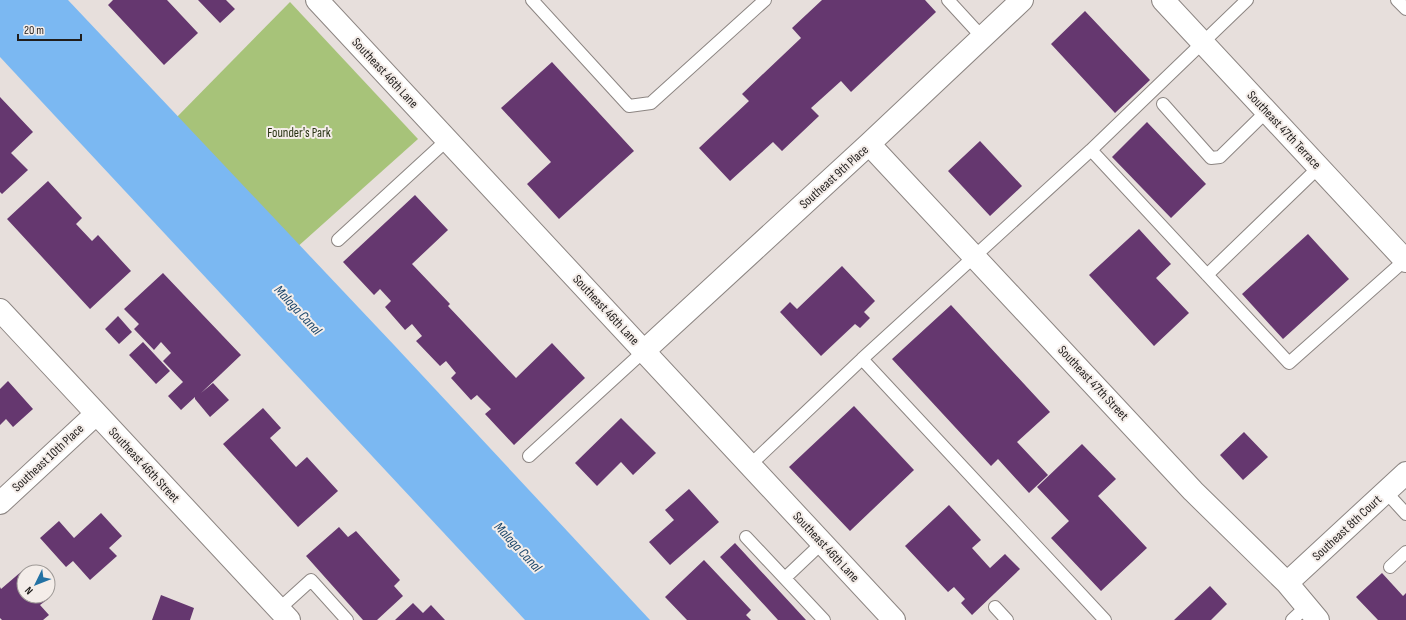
<svg xmlns="http://www.w3.org/2000/svg" width="1406" height="620" viewBox="0 0 1406 620" font-family="'Sofia Sans Condensed',sans-serif">
  <rect width="100%" height="100%" fill="#e7dfdc"/>
  <!-- green -->
  <path fill="#a7c379" d="M290 2 418 139 295 249 173 121Z"/>
  <!-- water -->
  <path fill="#7bb8f2" d="M0 0H68L394 345 650 620H525L0 57Z"/>
  <!-- building -->
  <path fill="#65376f" d="M113 0H167L198 33 164 65 108 5Z
    M198 0H226L235 9 220 23Z
    M822 0H925L936 12 851 92 841 81 811 108 819 116 782 151 773 142 730 181 699 148 749 101 742 94 801 38 792 28Z
    M1085 11 1150 80 1115 113 1051 44Z
    M552 62 634 151 559 219 527 184 551 162 501 108Z
    M0 97 33 132 11 153 28 170 2 194 0 192Z
    M1147 122 1206 184 1171 218 1112 157Z
    M980 141 1022 186 990 216 948 171Z
    M48 181 82 218 76 224 92 241 98 235 131 271 90 309 7 219Z
    M415 195 448 230 412 264 450 304 448 306 516 378 552 343 585 378 514 445 485 414 491 409 477 395 471 400 451 378 456 373 446 361 440 366 416 341 422 336 412 324 405 330 385 307 391 301 380 289 374 295 343 262Z
    M1139 229 1171 264 1156 278 1189 313 1154 346 1089 275Z
    M1308 234 1349 279 1283 339 1242 294Z
    M842 266 875 301 864 312 870 318 860 328 855 324 821 356 780 312 790 302 797 309Z
    M163 273 241 355 201 393 213 383 229 400 210 417 195 399V397L181 410 168 396 183 382 163 361 171 353 161 342 154 350 134 329 139 324 124 309Z
    M951 305 1050 412 1017 442 1048 475 1029 493 998 459 991 466 892 359Z
    M118 316 132 332 119 344 105 329Z
    M143 342 170 371 156 384 129 355Z
    M8 381 33 409 13 427 6 419 0 425V389Z
    M854 406 914 470 850 531 789 467Z
    M263 408 281 428 270 438 296 467 307 457 338 491 298 527 223 444Z
    M621 418 656 453 633 475 621 462 597 486 575 463Z
    M1244 432 1268 457 1243 480 1220 455Z
    M1082 444 1116 479 1098 496 1147 548 1101 591 1051 538 1069 521 1037 487Z
    M689 489 719 522 670 565 649 542 674 520 665 510Z
    M949 505 981 540 972 548 990 568 1005 554 1020 569 972 615 961 603 965 599 954 587 948 592 905 546Z
    M101 513 122 536 109 548 117 556 90 580 73 561 66 567 40 538 59 521 74 538Z
    M339 527 348 537 356 531 400 580 394 586 403 596 377 620H363L306 556Z
    M735 543 806 620H778L720 557Z
    M704 560 751 610 746 615 751 620H687L665 597Z
    M22 571 24 573V596H45L48 599 40 605 49 615 43 620H2L0 618V587L1 589Z
    M1382 573 1403 596 1406 593V620H1378L1356 597Z
    M1210 586 1227 604 1211 620H1174Z
    M161 595 194 608 190 620H152Z
    M413 603 423 613 431 605 445 620H395Z"/>
  <g fill="none" stroke-linecap="round" stroke-linejoin="round">
    <!-- lane casing -->
    <g stroke="#8c8582" stroke-width="14">
      <path id="lane" d="M532 0 629 106 651 103 765 0
        M948 0 982 37
        M1397 0 1406 9
        M1163 104 1211 158 1220 157 1267 111
        M1091 150 1247 0
        M338 240 447 140
        M1207 275 1319 167
        M862 359 1091 150 1289 363 1405 260
        M529 456 644 351
        M749 466 862 359 1105 620
        M1386 492 1406 514
        M746 537 824 620
        M1390 567 1406 552
        M785 578 822 543
        M995 607 1007 620
        M279 609 311 580 347 620
        M1292 620 1306 607"/>
    </g>
    <!-- street casing -->
    <g stroke="#8c8582" stroke-width="24">
      <path id="street" d="M317 0 894 620
        M869 144 1193 491 1287 583 1318 620
        M0 310 289 620
        M644 351 869 144 1022 0
        M0 503 96 414
        M1287 583 1406 473"/>
    </g>
    <!-- secondary casing -->
    <g stroke="#8c8582" stroke-width="24">
      <path id="secondary" d="M1163 0 1406 261"/>
    </g>
    <!-- lane -->
    <use href="#lane" stroke="#fff" stroke-width="12"/>
    <!-- street -->
    <use href="#street" stroke="#fff" stroke-width="22"/>
    <!-- secondary -->
    <use href="#secondary" stroke="#fff" stroke-width="22"/>
  </g>
  <g text-anchor="middle" dominant-baseline="central" stroke-width="4" stroke-linejoin="round" paint-order="stroke">
    <!-- street labels -->
    <g font-size="13" fill="#201d1c" stroke="#f4ede9">
      <text transform="translate(385 73) rotate(47)">Southeast 46th Lane</text>
      <text transform="translate(1284 130) rotate(47)">Southeast 47th Terrace</text>
      <text transform="translate(834 177) rotate(-42)">Southeast 9th Place</text>
      <text transform="translate(606 310) rotate(47)">Southeast 46th Lane</text>
      <text transform="translate(1093 383) rotate(47)">Southeast 47th Street</text>
      <text transform="translate(48 458) rotate(-43)">Southeast 10th Place</text>
      <text transform="translate(144 465) rotate(47)">Southeast 46th Street</text>
      <text transform="translate(1347 528) rotate(-43)">Southeast 8th Court</text>
      <text transform="translate(826 547) rotate(47)">Southeast 46th Lane</text>
    </g>
    <!-- park labels -->
    <g font-size="13" fill="#273212" stroke="#f4ede9">
      <text x="299" y="133">Founder's Park</text>
    </g>
    <!-- water labels -->
    <g font-size="14" font-style="italic" fill="#19456a" stroke="#f4ede9">
      <text transform="translate(298 310) rotate(47)">Malaga Canal</text>
      <text transform="translate(518 547) rotate(47)">Malaga Canal</text>
    </g>
  </g>
  <!-- north arrow -->
  <g transform="translate(36 584) rotate(227)"><circle r="19" fill="#f4ede9" stroke="#9f9a97"/>
  <path d="M0-3L7 15L0 10L-7 15Z" fill="#2372a4"/>
  <text y="-6" font-size="11" font-weight="bold" text-anchor="middle" fill="#201d1c">N</text>
  </g>
  <!-- scale -->
  <path d="M18 34v6h63v-6" fill="none" stroke="#201d1c" stroke-width="2"/>
  <text x="24" y="34" font-size="12" fill="#201d1c" stroke="#f4ede9" stroke-width="3" paint-order="stroke">20 m</text>
</svg>
